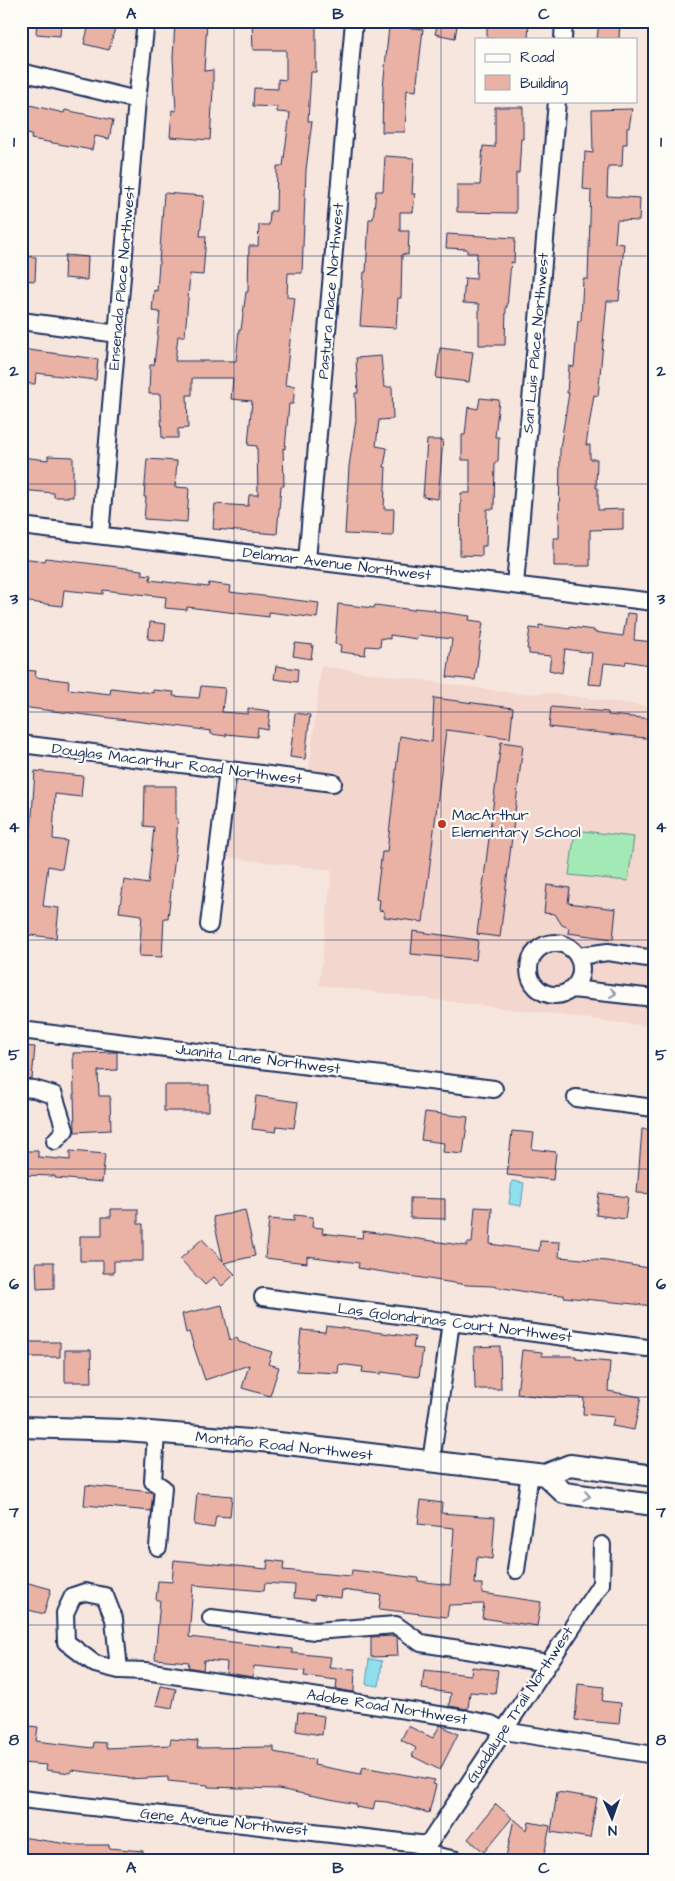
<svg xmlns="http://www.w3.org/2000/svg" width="675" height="1881" viewBox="0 0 675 1881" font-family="'Architects Daughter',sans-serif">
  <rect width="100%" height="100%" fill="#f7e6de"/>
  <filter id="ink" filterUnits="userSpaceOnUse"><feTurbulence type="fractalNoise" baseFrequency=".02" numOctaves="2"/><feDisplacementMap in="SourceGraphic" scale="10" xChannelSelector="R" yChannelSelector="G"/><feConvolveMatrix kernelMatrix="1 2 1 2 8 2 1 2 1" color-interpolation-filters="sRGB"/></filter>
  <g filter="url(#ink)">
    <!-- built -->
    <path fill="#f3d6cd" d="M321 666 520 694 548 693 654 707V1027L319 985 332 870 225 857 236 781 307 790Z"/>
    <!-- green -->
    <path fill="#a3e9b6" stroke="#5f8c8a" d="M575 830 634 837 628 881 569 875Z"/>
    <!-- water -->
    <path fill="#90dfee" stroke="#6199b4" d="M512 1181 524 1183 521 1206 509 1204Z
      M369 1659 382 1661 379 1686 366 1684Z"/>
    <!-- building -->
    <path fill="#eab1a5" stroke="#1b2f5e" d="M37 21H61L60 36 36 34Z
      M90 21H117L109 50 84 44Z
      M175 21H207L204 71 213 70V90L210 140 170 137 172 110 176 111 173 58Z
      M252 21H316V72H311L308 121H312L306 170 302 273H288L287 297 295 298 285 385 295 386 293 404H289L285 449 283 448 284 486H281L277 534 213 529 215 504 248 506 249 495H258L257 446 248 445 252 401 231 399 233 378H192V395H187L188 428 178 429V438H162L160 394H149L150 365H154L160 312 152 311 154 290 157 291 164 193 204 196 200 236H206L203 275 190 274 185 336H178L175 361H236L239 330H241L246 292H248L249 246H258L259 225H269L270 211H276L277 166H283L290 113 277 112V107L253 106 254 88 278 89V79L286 80V50H253Z
      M487 21H529L528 39H487Z
      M599 21H620L619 39H597Z
      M438 22 457 26 455 38 435 34Z
      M389 26 423 29 416 91 407 90 405 132H382L383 88Z
      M21 103 64 113 65 110 113 120 109 139 95 136 92 150 31 139 32 134 21 132Z
      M495 107H523V139H521L519 173H516V213L457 212V185H480L483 146 495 147Z
      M632 109 629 128H627V144H623L622 166H608L607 196 640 198 639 221 617 220 615 243 624 244 619 301H607L598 396 594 395 586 445H590V459H597L596 488H598V510L623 509V529L590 530V566H554V538H559L560 448 569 393H567L569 366 574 367 578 321H581L583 279H588L591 190 583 189 585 152 593 153 592 110Z
      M385 156 414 158 412 194H415L413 212H400V231H409L408 255 402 254 401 298H398L396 328 360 326 364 272H366L369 219H373L376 191H383Z
      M447 234 515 238 514 263 511 262 507 307 506 306 505 345H479V304L463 303 465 278 476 279 477 253H467V249L446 248Z
      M65 255 88 257 87 280 64 278Z
      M21 256 36 257 35 281 21 280Z
      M440 348 473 352 469 382 436 378Z
      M21 349 98 359 96 380 36 373 35 384 21 383Z
      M381 356 384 387H392L393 419 379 420 376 446 387 448 384 467H386L384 509H394L393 536 345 534 349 466 356 420 355 393H358L356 358Z
      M480 398 499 400 495 437H499L498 462H495L494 509H487L486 546H482V556L460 555 461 493H470V460H462V435H465L468 407 478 409Z
      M427 440H443L438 499 423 497Z
      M48 456 73 457V497H54V493L21 490V457L48 460Z
      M147 459 177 461 175 487 189 488 187 522 144 519 146 497H144Z
      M21 558 45 561 46 558 142 570V574L151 575 150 580 208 587 209 583 231 586 230 592 319 603 317 618 269 612V617L187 607V610L165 608 166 597 103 590V594L64 590 62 606 21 601Z
      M338 604 374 608 375 605 414 610V608L435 610 434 611 470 616 469 620 483 622 475 680 447 677 452 639 418 635 417 639 390 635V639L381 638 380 647 366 646 365 655 340 652 341 645 335 644Z
      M627 613 636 614 634 640 654 642V666L626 661 625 665 604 663 601 685 588 684 592 653 565 649 562 673 549 670 551 656 529 654V649H527L530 628 539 629V625L570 629V627L594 630V632L623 636Z
      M150 622 166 624 164 641 148 639Z
      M295 643 313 645 311 659 293 656Z
      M276 666 298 669 297 682 274 679Z
      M21 670 36 671 35 677 69 681 68 689 110 694 111 688 153 693V690L174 692 173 696 199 698 201 686 225 688 222 712 248 714V708L270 711 268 730 258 728 257 737 226 734V736L211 734V731L183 727 21 707Z
      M434 698 513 708 510 738 446 730 423 922 384 917V911L379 910 380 900 376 899 382 852H387L400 736 432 742Z
      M551 707 608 712V715L654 719V739L549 727Z
      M295 713 310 715 305 759 290 757Z
      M501 742 523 745 500 937 477 934Z
      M35 771 83 776 81 797 55 794 53 839 67 841 62 869 48 866 43 906 59 908 56 938 21 934V893L31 829Z
      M145 786H176V819H178L176 847 168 918H164L162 957 139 956 142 915 119 912 124 880 148 884 154 827 144 826Z
      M547 885 570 888 568 903 616 909 613 939 568 933 569 928 562 925 555 914 544 913Z
      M413 931 478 940 476 960 411 954Z
      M21 1046 35 1047 32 1079 21 1078Z
      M117 1052V1070L98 1071 99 1096H110L111 1130 75 1132 73 1053Z
      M164 1085H209V1111H164Z
      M256 1096 298 1102 294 1128 277 1126 276 1132 252 1129Z
      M425 1112 468 1117 463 1154 443 1152 444 1143 421 1140Z
      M642 1129 654 1130V1194L637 1193Z
      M512 1131 534 1133 532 1149 556 1152 553 1180 507 1175Z
      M21 1151H38V1157L70 1160V1151L105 1154 102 1182 55 1178V1176L21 1175Z
      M599 1193 628 1197 625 1219 596 1215Z
      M410 1198 445 1199V1219L410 1218Z
      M475 1207 492 1208 490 1244 539 1251 540 1241 560 1242 559 1257 607 1261 654 1269V1306L564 1297V1295L538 1294 492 1286 467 1285 358 1268 359 1263 307 1256V1263L265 1258 269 1219 294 1221V1215L313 1217 312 1227 323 1228 322 1233 362 1238 363 1231 467 1246V1243H472Z
      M111 1209H138V1224H143V1261H114V1273H103V1261H80V1236H102V1217H111Z
      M245 1210 255 1256 224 1263 235 1274 222 1286 214 1277 205 1285 180 1259 202 1239 223 1261 213 1217Z
      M36 1262H54V1288L37 1289Z
      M222 1305 230 1340 237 1338 239 1342 272 1352 268 1364 279 1367 270 1396 242 1388 249 1365 205 1380 189 1332 186 1333 182 1314Z
      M326 1326 415 1337 413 1348 423 1349 419 1377 381 1372V1374L362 1372 363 1367 339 1364 338 1373 297 1371 301 1330 325 1332Z
      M21 1342H60V1357H21Z
      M500 1346 501 1389H475L474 1347Z
      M65 1350H91L92 1382H65Z
      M522 1350 542 1352V1356H576V1359L610 1362 608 1391 641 1397 634 1430 612 1426 614 1417 583 1414 584 1398 544 1397 517 1394Z
      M86 1485 151 1492 153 1493 151 1511 84 1505Z
      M197 1493 232 1496 230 1517 216 1516 214 1528 194 1525Z
      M421 1500 442 1503 441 1513 495 1517 492 1559 477 1557 475 1584H482V1593L541 1602 537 1626 482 1618 484 1604 449 1605 447 1617 379 1609 381 1595 342 1590 341 1598 315 1595 314 1600 294 1598 295 1585 265 1583 264 1591 193 1585 189 1637 292 1649V1653L331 1657 329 1668 355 1669 354 1692 336 1689 337 1680 304 1676 305 1671 254 1666 253 1677 226 1673 227 1662 204 1660 203 1670 188 1667 189 1662 155 1659 160 1600H156L158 1581 172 1582 174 1560 267 1569 268 1560 284 1562 283 1570 351 1576 352 1570 418 1578V1581L450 1585 454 1528 418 1524Z
      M21 1581 51 1589 44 1614 21 1608Z
      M395 1636 397 1638 398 1656 371 1657V1637Z
      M472 1667 498 1670 495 1694 470 1692 468 1709 449 1706 451 1693 422 1689 424 1670 471 1675Z
      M578 1684 604 1687 602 1701 621 1703 619 1724 575 1720Z
      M161 1686 176 1689 172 1708 156 1705Z
      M298 1712 324 1716 322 1735 296 1731Z
      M21 1725 38 1727 36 1741 93 1748 94 1742 106 1743V1748L170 1745 171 1739 198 1741 197 1748 274 1747V1752L315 1760 314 1765 361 1774 363 1767 435 1780 433 1784 436 1785 429 1813 387 1802 375 1801 373 1810 356 1807V1804L278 1789 208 1787V1785L168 1781V1777L128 1779V1777L71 1770V1773L46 1770 47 1765 21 1763Z
      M440 1725 458 1734 440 1770 412 1756 416 1748 401 1740 408 1726 433 1738Z
      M557 1792 597 1798 590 1838 551 1832Z
      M496 1804 512 1818 484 1852 468 1839Z
      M514 1819 527 1830 529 1822 550 1826 543 1860H520L506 1857Z
      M21 1837 74 1845H109V1848L143 1851V1860L21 1859Z"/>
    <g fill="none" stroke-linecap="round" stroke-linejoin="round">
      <!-- minor casing -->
      <g stroke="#1b2f5e" stroke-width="20">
        <path id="minor" d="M563 39 564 21
          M21 72 137 100
          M21 321 118 334
          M21 526 654 602
          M100 535 137 100 146 21
          M307 560 354 21
          M515 585 557 101
          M21 744 333 783
          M209 925 228 770
          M529 969a26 26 0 1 1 52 0a26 26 0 1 1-52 0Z
          M578 956 608 952 654 959
          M572 989 654 998
          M21 1030 494 1089
          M21 1088 34 1089 54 1095 65 1130 55 1141
          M576 1098 654 1108
          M263 1297 647 1348
          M156 1433 153 1481 163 1488 158 1547
          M431 1462 451 1322
          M516 1570 530 1473
          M211 1618 315 1631 396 1625 421 1643 548 1663
          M119 1670 114 1619 105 1596 85 1592 73 1596 65 1613 66 1642 95 1664 119 1670 145 1671 466 1719 491 1724 504 1731 654 1755
          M21 1799 428 1845
          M422 1853 457 1860
          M418 1860 601 1584 602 1545"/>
      </g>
      <!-- major casing -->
      <g stroke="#1b2f5e" stroke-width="24">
        <path id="major" d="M21 1427 125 1430 262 1441 545 1475 570 1465 654 1476
          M545 1475 564 1493 654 1505"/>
      </g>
      <!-- minor -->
      <use href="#minor" stroke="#fdfcf7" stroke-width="16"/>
      <!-- major -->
      <use href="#major" stroke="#fdfcf7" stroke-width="20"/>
    </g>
    <!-- one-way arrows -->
    <defs><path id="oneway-chevron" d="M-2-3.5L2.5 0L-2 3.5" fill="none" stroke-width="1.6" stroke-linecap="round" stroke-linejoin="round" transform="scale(1.25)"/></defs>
    <g stroke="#8c96aa">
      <use href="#oneway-chevron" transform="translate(613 993) rotate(7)"/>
      <use href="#oneway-chevron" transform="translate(587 1496) rotate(8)"/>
    </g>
  </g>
  <!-- grid -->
  <path fill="none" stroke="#1b2f5e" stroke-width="1" stroke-opacity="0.55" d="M234 21V1860M441 21V1860M21 256H654M21 484H654M21 712H654M21 940H654M21 1169H654M21 1397H654M21 1625H654"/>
  <!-- markers -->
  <circle fill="#c8321e" stroke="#fdfcf7" stroke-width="2" cx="442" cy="824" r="5"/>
  <g text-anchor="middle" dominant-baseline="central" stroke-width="4.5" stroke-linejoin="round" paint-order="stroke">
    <!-- street labels -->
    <g font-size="15" fill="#1b2f5e" stroke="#fdfcf7">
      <text transform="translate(122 278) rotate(-85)">Ensenada Place Northwest</text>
      <text transform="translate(331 291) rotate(-85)">Pastura Place Northwest</text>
      <text transform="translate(536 343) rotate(-85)">San Luis Place Northwest</text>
      <text transform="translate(337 564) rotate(7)">Delamar Avenue Northwest</text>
      <text transform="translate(177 764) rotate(7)">Douglas Macarthur Road Northwest</text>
      <text transform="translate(258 1059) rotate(7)">Juanita Lane Northwest</text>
      <text transform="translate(455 1323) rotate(7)">Las Golondrinas Court Northwest</text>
      <text transform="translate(284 1446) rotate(6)">Montaño Road Northwest</text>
      <text transform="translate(520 1705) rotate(-57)">Guadalupe Trail Northwest</text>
      <text transform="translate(387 1707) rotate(9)">Adobe Road Northwest</text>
      <text transform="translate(224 1822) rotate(6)">Gene Avenue Northwest</text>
    </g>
    <!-- poi labels -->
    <g font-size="15" fill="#1b2f5e" stroke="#fdfcf7" text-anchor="start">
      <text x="452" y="815">MacArthur<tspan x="452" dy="17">Elementary School</tspan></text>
    </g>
  </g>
  <!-- margin -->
  <rect width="675" height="1881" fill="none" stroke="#fdfcf7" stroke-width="55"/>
  <!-- legend -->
  <rect x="475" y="38" width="162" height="65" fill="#fdfcf7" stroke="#a3aaba"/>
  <rect x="485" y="54" width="25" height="8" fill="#fdfcf7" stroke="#a3aaba"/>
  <text x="520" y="62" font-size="15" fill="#1b2f5e">Road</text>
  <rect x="485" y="75" width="25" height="15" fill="#eab1a5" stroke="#a3aaba"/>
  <text x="520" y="88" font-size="15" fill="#1b2f5e">Building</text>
  <!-- north arrow -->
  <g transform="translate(612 1818) rotate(178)" stroke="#fdfcf7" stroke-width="4" paint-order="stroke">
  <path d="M0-4L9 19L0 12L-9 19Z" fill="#1b2f5e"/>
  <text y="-8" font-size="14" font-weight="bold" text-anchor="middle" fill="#1b2f5e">N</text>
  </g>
  <rect x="28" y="28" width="620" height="1826" fill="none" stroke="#1b2f5e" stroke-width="2"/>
  <g font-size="16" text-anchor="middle" font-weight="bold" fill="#1b2f5e">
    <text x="131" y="19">A</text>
    <text x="338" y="19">B</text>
    <text x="544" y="19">C</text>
    <text x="14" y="147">1</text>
    <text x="661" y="147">1</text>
    <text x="14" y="376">2</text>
    <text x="661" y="376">2</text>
    <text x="14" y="604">3</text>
    <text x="661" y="604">3</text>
    <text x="14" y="832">4</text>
    <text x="661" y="832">4</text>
    <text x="14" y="1060">5</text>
    <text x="661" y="1060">5</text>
    <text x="14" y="1289">6</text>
    <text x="661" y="1289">6</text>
    <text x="14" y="1517">7</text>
    <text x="661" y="1517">7</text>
    <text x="14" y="1745">8</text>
    <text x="661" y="1745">8</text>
    <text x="131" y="1873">A</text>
    <text x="338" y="1873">B</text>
    <text x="544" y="1873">C</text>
  </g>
</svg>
